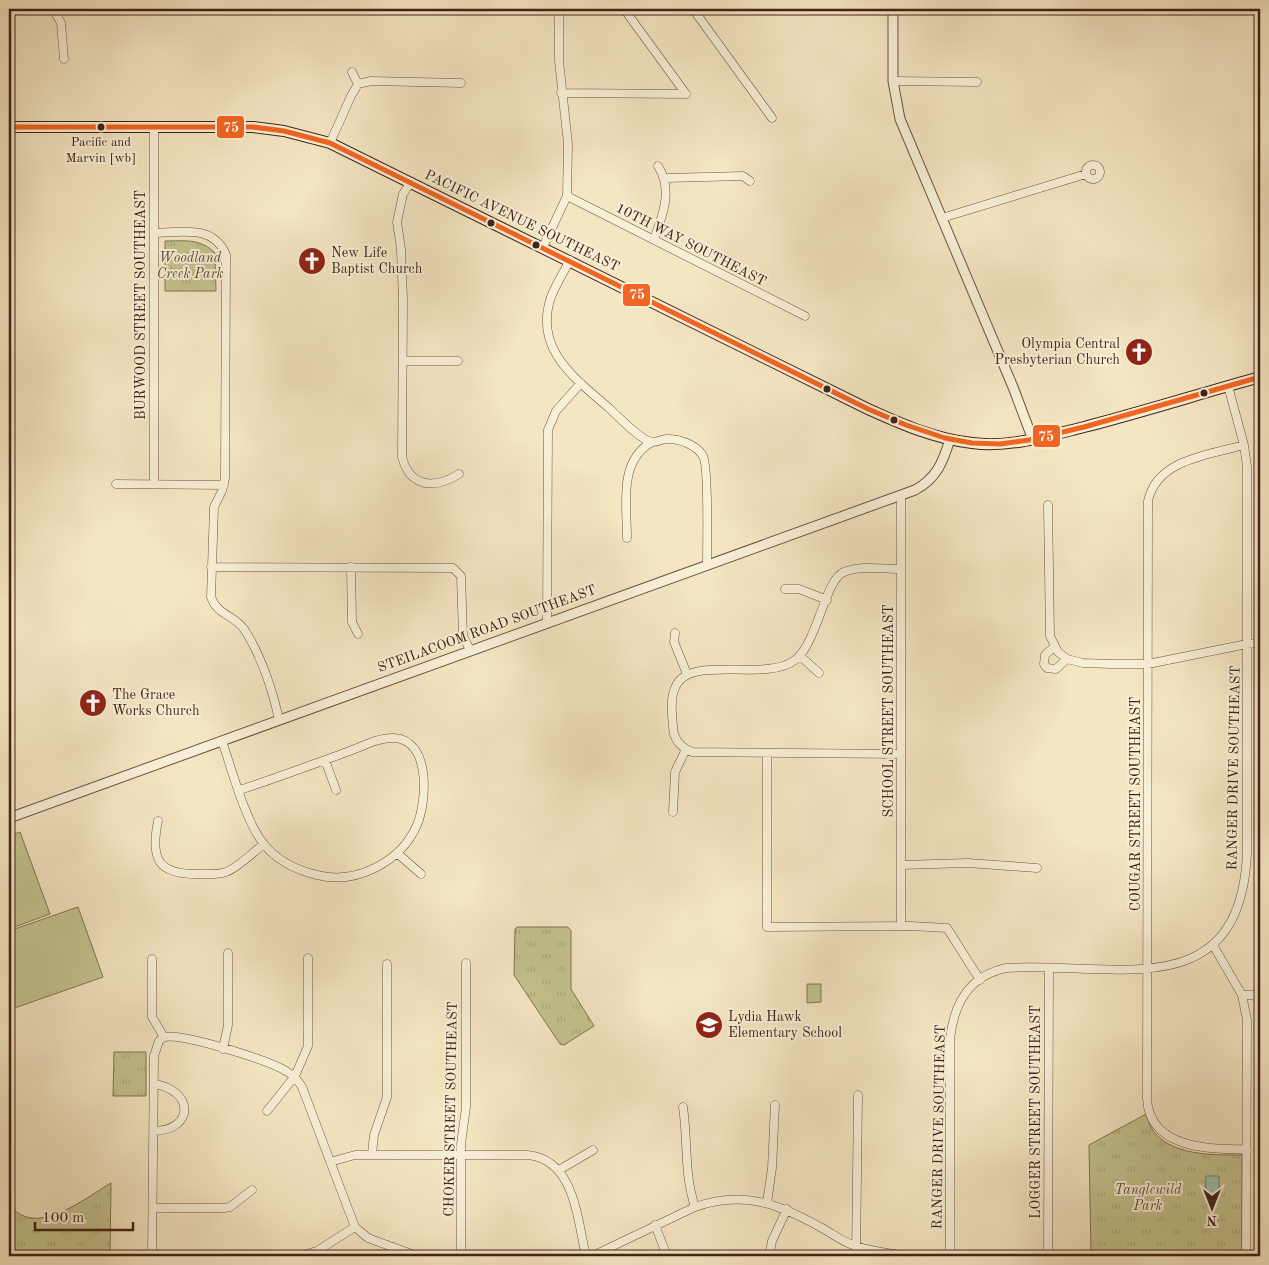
<svg xmlns="http://www.w3.org/2000/svg" width="1269" height="1265" viewBox="0 0 1269 1265" font-family="'Old Standard TT',serif">
  <defs>
    <pattern id="park-tufts" width="24" height="20" patternUnits="userSpaceOnUse" patternTransform="scale(1.25)"><rect width="24" height="20" fill="#c3c38e"/><path d="M3 7l-1-3M5 7V3M7 7l1-3M15 17l-1-3M17 17v-4M19 17l1-3" fill="none" stroke="#a9a77a"/></pattern>
  </defs>
  <rect width="100%" height="100%" fill="#f4e6c2"/>
  <filter id="stains"><feTurbulence type="fractalNoise" baseFrequency=".004" numOctaves="4"/><feColorMatrix values="0 0 0 0 .2 0 0 0 0 .09 0 0 0 0 .02 0 0 0 .5 -.17"/></filter>
  <radialGradient id="worn" r=".72"><stop offset=".6" stop-color="#630" stop-opacity="0"/><stop offset="1" stop-color="#630" stop-opacity=".3"/></radialGradient>
  <!-- green -->
  <path fill="#c3c38e" stroke="#827252" d="M20 832 50 914 9 929V836Z
    M78 907 103 977 9 1010V931Z"/>
  <!-- park -->
  <path fill="url(#park-tufts)" stroke="#827252" d="M165 241C184 241 200 238 215 253L216 291H165Z
    M517 927H568L571 931V989L594 1026 564 1045 560 1044 514 975 515 929Z
    M807 984H821V1002L807 1003Z
    M114 1052H146V1096H113Z
    M1146 1114C1148 1119 1150 1127 1154 1132 1173 1156 1214 1155 1242 1155V1256H1091L1089 1145Z
    M111 1183 110 1256H9V1203C33 1241 85 1198 111 1183Z"/>
  <!-- water -->
  <path fill="#9cc0b3" stroke="#788174" d="M1206 1176H1219V1199H1205Z"/>
  <g fill="none" stroke-linecap="round" stroke-linejoin="round">
    <!-- minor casing -->
    <g stroke="#6e5341" stroke-width="9">
      <path id="minor" d="M53 9 61 23 64 59
        M624 9 686 94
        M693 9 772 118
        M352 72 358 84 371 81 461 83
        M893 81 977 82
        M561 93 686 94
        M330 143 351 96 358 84
        M1086 172a7 7 0 1 1 14 0a7 7 0 1 1-14 0Z
        M666 178 743 176 750 181
        M411 182 403 194 397 222 401 249 403 299 402 457C410 488 435 489 459 474
        M567 196 805 316
        M942 218 1086 174
        M156 233C183 232 214 225 226 255L225 478 222 491 214 507 211 597C217 615 234 615 244 629 261 655 273 691 279 720
        M654 239C663 215 673 189 658 166
        M543 247 567 196 568 144 559 61V9
        M570 260C564 272 556 284 551 297 533 350 576 379 610 409 619 417 640 440 652 442 656 443 662 439 666 439 678 438 697 445 703 456 709 466 707 547 707 565
        M403 361H458
        M1244 445C1209 455 1157 459 1148 501L1147 1098C1149 1148 1208 1150 1247 1149
        M154 483V126
        M116 484 224 485
        M901 495V926
        M1048 505 1050 636 1058 652 1067 659 1083 663 1111 664H1148L1247 644 1260 643
        M627 538C627 505 618 461 652 442
        M211 567 453 568 461 576 463 636 470 650
        M351 567 352 622 358 634
        M901 569C884 569 860 565 844 572 825 579 818 642 795 660 765 683 688 653 675 688 670 699 672 714 673 726 673 739 680 747 692 752L901 754
        M785 589H799L827 600
        M547 623 548 430 556 411 581 383
        M675 633 674 642 687 674
        M1054 647 1045 655 1044 664 1047 668 1056 669 1067 659
        M800 656 819 673
        M222 741C232 770 245 820 263 843 276 860 296 870 317 875 356 885 401 862 417 825 427 801 431 740 394 738 379 737 361 747 347 752 311 765 276 778 240 790
        M767 753V927L911 926 947 928 980 980
        M325 760 336 790
        M673 812 675 772 686 749
        M158 821C150 859 158 875 199 874 208 874 218 875 226 872 239 867 252 853 264 844
        M397 853 421 874
        M901 865 968 863 1037 868
        M1213 945 1242 995 1247 1020 1246 1256
        M152 959V1017L164 1037
        M1242 995H1260
        M164 1037C183 1033 267 1060 286 1071 294 1075 298 1080 302 1087L355 1227 368 1238 417 1256
        M223 1049 228 1025V953
        M683 1107C688 1141 684 1174 695 1207
        M267 1111 295 1076 308 1046V958
        M154 1131C195 1130 194 1090 154 1084
        M372 1154 374 1135 387 1097V964
        M330 1162 355 1155H528C575 1160 577 1219 586 1256
        M559 1170 593 1150
        M767 1203 772 1168 775 1105
        M153 1208H224L230 1207 252 1190
        M655 1225 667 1256
        M303 1255 317 1251 355 1227
        M152 1256 154 1056 159 1041 164 1037
        M461 1256V1144L466 1107V963
        M592 1256 695 1207C744 1190 779 1204 822 1228 833 1234 844 1243 856 1246 872 1252 892 1253 909 1256
        M769 1256 772 1241 787 1209
        M856 1256 858 1095
        M950 1256V1039C954 1004 968 976 1006 968 1112 961 1240 1009 1247 853V467L1244 445 1228 386
        M1048 1256 1049 968"/>
    </g>
    <!-- tertiary casing -->
    <g stroke="#6e5341" stroke-width="11">
      <path id="tertiary" d="M893 9V81L900 119 1013 387 1033 440
        M9 818 915 490C937 478 943 462 950 439"/>
    </g>
    <!-- secondary casing -->
    <g stroke="#422216" stroke-width="12">
      <path id="secondary" d="M9 127H253L284 131 330 143 868 409C901 424 935 439 972 443 1010 448 1048 436 1084 427 1143 412 1202 393 1260 377"/>
    </g>
    <!-- minor -->
    <use href="#minor" stroke="#f8efd7" stroke-width="8"/>
    <!-- tertiary -->
    <use href="#tertiary" stroke="#f8efd7" stroke-width="9"/>
    <!-- secondary -->
    <use href="#secondary" stroke="#f8efd7" stroke-width="10"/>
    <!-- bus-1 casing -->
    <g stroke="#f8efd7" stroke-width="9">
      <path id="bus-1" d="M9 127H253L284 131 330 143 868 409 906 425 945 438 972 443 1000 444 1029 440 1084 427 1260 377"/>
    </g>
    <!-- bus-1 -->
    <use href="#bus-1" stroke="#f26522" stroke-width="5"/>
  </g>
  <!-- icons -->
  <defs>
    <g id="church-disc" transform="scale(1.4375)"><circle r="9.5" fill="#8f2418" stroke="#f8efd7"/><path d="M-1.2-6h2.4v3.5h3.3v2.4h-3.3V6h-2.4V-.1h-3.3v-2.4h3.3Z" fill="#fff"/></g>
    <g id="school-disc" transform="scale(1.4375)"><circle r="9.5" fill="#8f2418" stroke="#f8efd7"/><path d="M0-5L7-2L0 1L-7-2ZM-4 1L0 2.5L4 1V4Q0 6-4 4Z" fill="#fff"/></g>
  </defs>
  <g fill-rule="evenodd">
    <use href="#church-disc" x="312" y="261"/>
    <use href="#church-disc" x="1139" y="352"/>
    <use href="#church-disc" x="93" y="703"/>
    <use href="#school-disc" x="709" y="1025"/>
  </g>
  <!-- markers -->
  <g fill="#422216" stroke="#f8efd7" stroke-width="2">
    <circle cx="101" cy="127" r="4.5"/>
    <circle cx="491" cy="223" r="4.5"/>
    <circle cx="536" cy="245" r="4.5"/>
    <circle cx="827" cy="389" r="4.5"/>
    <circle cx="1204" cy="393" r="4.5"/>
    <circle cx="894" cy="420" r="4.5"/>
  </g>
  <g text-anchor="middle" dominant-baseline="central" stroke-width="4" stroke-linejoin="round" paint-order="stroke">
    <!-- bus labels -->
    <g font-size="13" fill="#422216" stroke="#f8efd7">
      <text x="101" y="142">Pacific and<tspan x="101" dy="16">Marvin [wb]</tspan></text>
    </g>
    <!-- street labels -->
    <g font-size="14" fill="#422216" stroke="#f8efd7">
      <text transform="translate(522 221) rotate(26)">PACIFIC AVENUE SOUTHEAST</text>
      <text transform="translate(691 245) rotate(27)">10TH WAY SOUTHEAST</text>
      <text transform="translate(141 305) rotate(-90)">BURWOOD STREET SOUTHEAST</text>
      <text transform="translate(487 629) rotate(-20)">STEILACOOM ROAD SOUTHEAST</text>
      <text transform="translate(889 711) rotate(-90)">SCHOOL STREET SOUTHEAST</text>
      <text transform="translate(1234 768) rotate(-89)">RANGER DRIVE SOUTHEAST</text>
      <text transform="translate(1136 804) rotate(-90)">COUGAR STREET SOUTHEAST</text>
      <text transform="translate(451 1109) rotate(-89)">CHOKER STREET SOUTHEAST</text>
      <text transform="translate(1036 1112) rotate(-90)">LOGGER STREET SOUTHEAST</text>
      <text transform="translate(939 1127) rotate(-89)">RANGER DRIVE SOUTHEAST</text>
    </g>
    <!-- poi labels -->
    <g font-size="14" fill="#422216" stroke="#f8efd7" text-anchor="start">
      <text x="331" y="253">New Life<tspan x="331" dy="16">Baptist Church</tspan></text>
      <text x="1120" y="344" text-anchor="end">Olympia Central<tspan x="1120" dy="16">Presbyterian Church</tspan></text>
      <text x="112" y="695">The Grace<tspan x="112" dy="16">Works Church</tspan></text>
      <text x="728" y="1017">Lydia Hawk<tspan x="728" dy="16">Elementary School</tspan></text>
    </g>
    <!-- park labels -->
    <g font-size="14" font-style="italic" fill="#624a34" stroke="#f8efd7">
      <text x="190" y="258">Woodland<tspan x="190" dy="16">Creek Park</tspan></text>
      <text x="1148" y="1190">Tanglewild<tspan x="1148" dy="16">Park</tspan></text>
    </g>
  </g>
  <g stroke="#f8efd7" stroke-width="2">
    <rect x="216" y="115" width="29" height="24" rx="5" fill="#f26522"/>
    <rect x="622" y="283" width="29" height="24" rx="5" fill="#f26522"/>
    <rect x="1032" y="424" width="29" height="24" rx="5" fill="#f26522"/>
  </g>
  <g font-size="14" text-anchor="middle" font-weight="bold" fill="#fff">
    <text x="231" y="132">75</text>
    <text x="637" y="299">75</text>
    <text x="1046" y="441">75</text>
  </g>
  <!-- margin -->
  <rect width="1269" height="1265" fill="none" stroke="#f4e6c2" stroke-width="30"/>
  <rect x="10" y="10" width="1249" height="1245" fill="none" stroke="#422216" stroke-width="2.5"/>
  <rect x="15" y="15" width="1239" height="1235" fill="none" stroke="#422216"/>
  <!-- north arrow -->
  <g transform="translate(1212 1208) rotate(180)" stroke="#f8efd7" stroke-width="4" paint-order="stroke">
  <path d="M0-4L9 19L0 12L-9 19Z" fill="#422216"/>
  <text y="-8" font-size="14" font-weight="bold" text-anchor="middle" fill="#422216">N</text>
  </g>
  <!-- scale -->
  <path d="M35 1222v8h98v-8" fill="none" stroke="#422216" stroke-width="2.5"/>
  <text x="42" y="1222" font-size="15" fill="#422216" stroke="#f8efd7" stroke-width="4" paint-order="stroke">100 m</text>
  <rect width="100%" height="100%" filter="url(#stains)"/>
  <rect width="100%" height="100%" fill="url(#worn)"/>
</svg>
